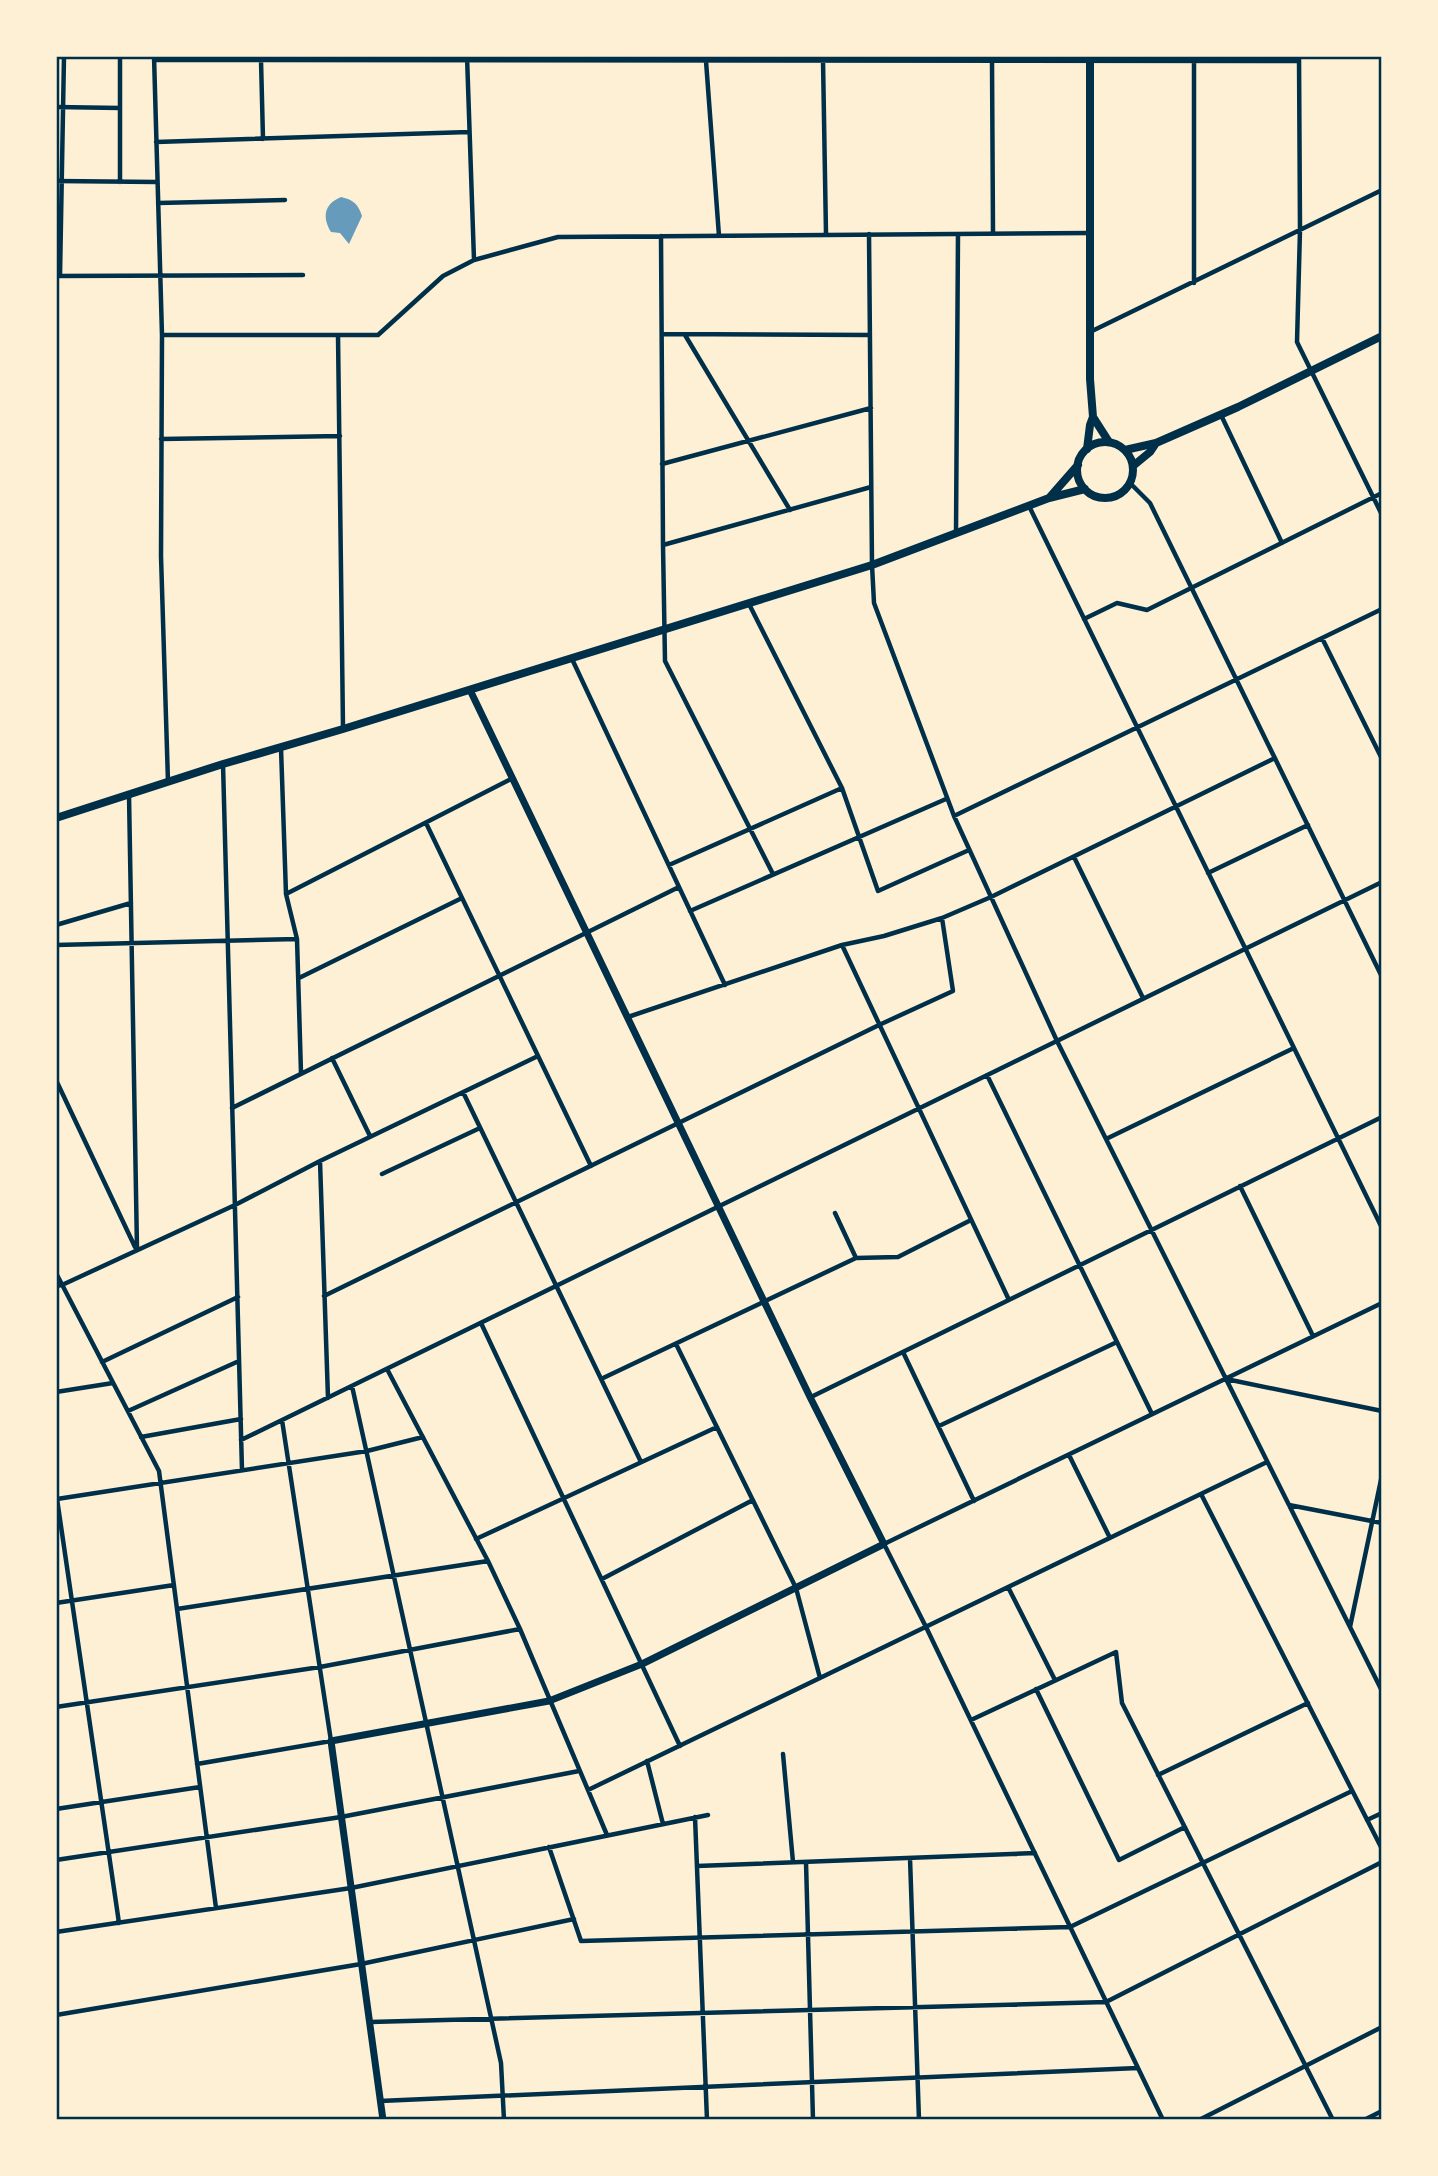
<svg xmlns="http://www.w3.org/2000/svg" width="1438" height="2176" viewBox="0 0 1438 2176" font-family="Cabin,sans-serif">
  <rect width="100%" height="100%" fill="#fdf0d5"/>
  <!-- water -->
  <path fill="#669bbc" d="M341 197C354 200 358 204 362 216L349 244 340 233 331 232C322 217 324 204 341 197Z"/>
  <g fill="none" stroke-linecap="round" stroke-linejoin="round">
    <!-- minor -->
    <path stroke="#003049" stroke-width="4.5" d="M154 56 162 335 161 556 168 782
      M467 56 474 260
      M1299 56 1300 230 1297 342 1382 515
      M154 60 1299 61
      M261 60 263 139
      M823 60 826 234
      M706 61 719 236
      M992 61 993 233
      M1194 61V283
      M56 107 120 108
      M156 142 469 132
      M56 181 157 182
      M120 182V56
      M158 203 285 200
      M869 234 872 565 874 603 954 816 1057 1041 1382 1691
      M661 236 663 545 665 661 773 874
      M56 276 303 275
      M60 276 64 56
      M1090 332 1382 190
      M662 334 870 335
      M162 335H378L443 276 474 260 558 237 1090 233
      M338 335 343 728
      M685 335 790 510
      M1221 415 1282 543
      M161 439 340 436
      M662 464 871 408
      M1130 483 1150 503 1382 977
      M1029 506 1382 1228
      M956 534 958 234
      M663 545 871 487
      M749 604 842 788 878 891 969 850
      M1084 619 1117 603 1147 610 1382 493
      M1322 638 1382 759
      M572 659 725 985
      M281 748 286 894 297 939 301 1073
      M223 764 242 1470
      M129 795 137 1249
      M954 816 1382 609
      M426 823 591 1166
      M1074 857 1143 998
      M669 865 842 788
      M1208 873 1308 825
      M286 894 513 778
      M690 911 946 799
      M56 925 131 903
      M56 945 297 939
      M842 945 1009 1300
      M299 978 462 898
      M628 1017 842 945 884 936 942 918 991 897 1275 758
      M332 1058 370 1136
      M987 1075 1152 1414
      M56 1080 135 1247
      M463 1092 641 1462
      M232 1108 679 887
      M1106 1139 1294 1048
      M320 1161 328 1398
      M382 1174 480 1128
      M1240 1186 1313 1336
      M835 1213 856 1258
      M56 1273 159 1471 216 1908
      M56 1286 62 1285 235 1205 320 1161 538 1056
      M324 1296 879 1025 953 991 942 918
      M481 1323 680 1746
      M676 1344 796 1588 820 1678
      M903 1352 974 1501
      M102 1362 238 1297
      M387 1369 488 1561 520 1629 607 1835
      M601 1379 856 1258 898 1257 971 1220
      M1226 1379 1382 1411
      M352 1386 501 2063 504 2120
      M56 1392 113 1383
      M811 1397 1382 1117
      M128 1411 239 1361
      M939 1426 1117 1342
      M141 1437 241 1419
      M241 1440 1382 882
      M1069 1455 1110 1538
      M56 1492 119 1923
      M1201 1494 1382 1849
      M57 1499 367 1451 423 1437
      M1289 1505 1382 1523
      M476 1539 717 1427
      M602 1579 753 1500
      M1008 1587 1055 1680
      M56 1603 174 1585
      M177 1609 488 1561
      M1350 1627 1382 1475
      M1036 1689 1119 1860 1185 1827
      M56 1707 320 1667 520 1629
      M971 1720 1116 1652 1122 1703 1333 2120
      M783 1754 793 1862
      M647 1761 663 1824
      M197 1764 331 1741 282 1420
      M1158 1775 1308 1703
      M588 1790 1267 1462
      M56 1809 200 1787
      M695 1817 707 2120
      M1367 1820 1382 1813
      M549 1847 581 1941 1070 1927 1352 1791
      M910 1858 919 2120
      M56 1860 341 1817 579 1771
      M806 1862 813 2120
      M697 1866 1035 1853
      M56 1932 351 1888 708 1815
      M56 2015 361 1964 574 1919
      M370 2022 1106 2002 1382 1862
      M380 2101 1138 2068
      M1163 2120 926 1627 884 1544 1382 1303
      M1199 2120 1382 2027
      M1364 2120 1382 2111"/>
    <!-- secondary -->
    <path stroke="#003049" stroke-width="7" d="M383 2120 331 1741 549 1701 642 1664 884 1544 810 1397 470 690"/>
    <!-- primary -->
    <path stroke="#003049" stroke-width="8" d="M1093 417 1109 442
      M1087 449 1090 425 1093 417 1090 379V56"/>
    <!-- trunk -->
    <path stroke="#003049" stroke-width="8" d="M1077 470a28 28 0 1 1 56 0a28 28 0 1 1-56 0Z
      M1125 450 1156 443 1238 407 1382 336
      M1133 466 1150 452 1156 443
      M1050 497 1078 465
      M56 818 223 764 343 729 872 565 1049 498 1085 489"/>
  </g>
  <!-- border -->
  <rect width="1438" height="2176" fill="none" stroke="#fdf0d5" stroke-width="116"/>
  <rect x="58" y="58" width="1322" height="2060" fill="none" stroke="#003049" stroke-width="2.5"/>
</svg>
